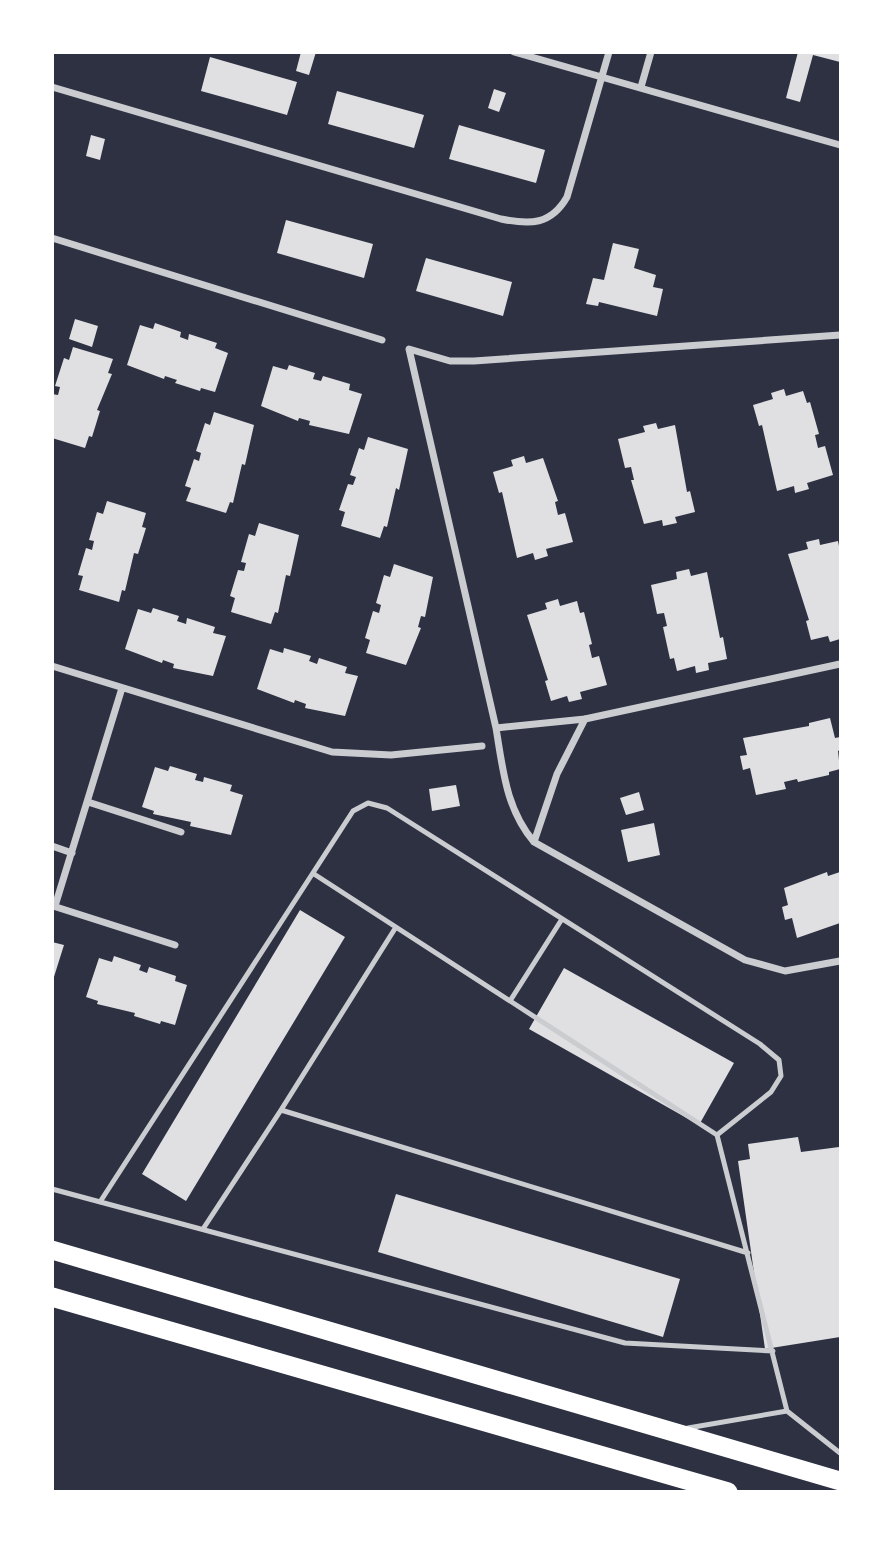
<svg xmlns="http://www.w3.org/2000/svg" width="893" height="1544" viewBox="0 0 893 1544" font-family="Raleway,sans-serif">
  <rect width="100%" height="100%" fill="#2d3142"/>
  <!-- building -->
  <path fill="#e0e0e3" d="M301 52H316L309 75 296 71Z
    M798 52H840V62L813 55 800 102 786 98Z
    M210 57 297 82 287 115 201 91Z
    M494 89 506 93 499 112 488 108Z
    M337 91 424 115 414 148 328 124Z
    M459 125 545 150 536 183 449 159Z
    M91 135 105 139 100 160 86 156Z
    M286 220 373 244 364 278 277 253Z
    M613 243 639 249 634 268 656 275 653 287 663 289 657 316 599 302 598 306 586 304 593 278 604 280Z
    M426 258 512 282 503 316 416 291Z
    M75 319 98 326 92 347 69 339Z
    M155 323 181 332 180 337 188 340 189 334 217 343 215 348 228 353 215 392 201 388 200 391 175 383 177 380 165 376 164 379 127 365 140 325 153 329Z
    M73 347 113 359 108 373 112 374 97 410 100 411 92 437 89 436 85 448 52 438V394L58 395 60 387 55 386 64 358 69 360Z
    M289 365 315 373 313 379 321 381 323 376 350 384 349 390 362 394 349 434 309 425 310 421 299 418 298 421 261 406 273 366 287 370Z
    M784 389 786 396 803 391 807 403 810 402 819 434 815 435 818 448 825 446 833 475 807 483 809 489 795 493 794 486 777 491 762 425 759 426 753 405 773 399 771 393Z
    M214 412 254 425 245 465 242 464 233 503 230 502 226 513 186 501 191 488 185 486 194 459 199 461 201 453 196 451 205 423 210 425Z
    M656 423 658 429 675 425 687 492 690 491 695 512 675 517 677 523 663 526 662 520 644 524 631 480H634L631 467 625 468 618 439 645 432 643 426Z
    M368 437 408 449 399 490 396 488 387 527 384 526 380 538 341 526 345 512 339 510 348 484 353 485 356 477 350 475 359 448 364 450Z
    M524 456 526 463 543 458 558 501 555 502 558 515 565 513 573 542 546 549 548 556 535 560 533 553 517 558 502 492 499 493 493 472 513 466 511 460Z
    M107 501 146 513 142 527 146 528 138 554 134 553 125 591 122 590 119 602 79 590 83 576 78 575 86 548 92 550 94 541 89 540 97 512 103 514Z
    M259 523 299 535 290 576 286 575 278 613 275 612 271 624 231 612 235 598 230 596 238 570 244 571 246 563 241 562 249 534 255 536Z
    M819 539 820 545 838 541 840 551V639L830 642 828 636 811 640 806 621 809 620 788 554 808 549 806 542Z
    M394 564 433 577 425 617 421 616 418 627 421 628 406 665 366 653 370 640 365 638 373 611 379 613 381 605 376 603 384 575 390 577Z
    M689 569 691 576 707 572 720 638 723 637 727 659 708 663 709 670 696 673 695 666 677 671 674 658 670 659 663 627 667 626 664 613 657 614 651 585 677 579 676 572Z
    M558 599 560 606 577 601 580 613 584 612 592 644 589 645 592 658 599 656 607 685 580 692 582 699 569 702 567 696 551 701 545 681 548 680 527 615 547 609 545 603Z
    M153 608 179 616 177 621 186 624 187 618 215 627 213 633 226 636 213 676 173 668 174 664 163 660 162 663 125 649 138 609 151 613Z
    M284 648 311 656 309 661 317 664 319 658 347 667 345 673 358 676 345 716 305 708 306 704 295 700 294 703 257 689 270 649 283 653Z
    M830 718 835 738 840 737V750L838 751 840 769 829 772V775L798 782 797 779 784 782 786 789 756 795 750 768 743 770 740 756 747 755 743 738 809 726V723Z
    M170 766 197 774 195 780 203 782 204 777 232 785 230 791 243 795 231 835 190 826 191 822 153 814 154 811 142 807 155 767 168 771Z
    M456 785 460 806 432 811 429 789Z
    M639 792 644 810 626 815 620 798Z
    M654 823 660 855 628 862 621 830Z
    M827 872 828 876 840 872V923L797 938 792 918 785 920 782 907 788 905 784 888Z
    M300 910 345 937 186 1201 142 1174Z
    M52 942 64 945 53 980H52Z
    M114 956 141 965 139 970 147 973 149 967 176 976 175 981 187 985 175 1025 161 1021 160 1024 134 1016 135 1013 97 1004 98 1001 86 997 99 958 112 962Z
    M564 968 734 1063 699 1125 529 1029Z
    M798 1137 801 1152 839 1147 840 1337 765 1349 738 1161 750 1159 748 1144Z
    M396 1194 680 1279 663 1337 378 1252Z"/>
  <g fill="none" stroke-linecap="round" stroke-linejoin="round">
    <!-- service -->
    <path stroke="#caccd0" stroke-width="5" d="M314 874 717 1135 787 1411
      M510 1001 562 919
      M281 1110 396 927
      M52 1189 625 1343 773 1351
      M100 1202 353 811 368 803 387 808 760 1044 779 1060 781 1076 771 1092 717 1135
      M203 1229 281 1110 748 1253
      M688 1428 787 1411 840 1453"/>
    <!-- minor -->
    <path stroke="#caccd0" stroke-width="7" d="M514 52 840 145
      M52 87 501 219C530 225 551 225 567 197L609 52
      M641 87 651 52
      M52 238 382 340
      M840 335 474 361H450L409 349 496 728C503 770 506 809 534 842L745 960 785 971 840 961
      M52 666 332 752 391 755 482 746
      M496 728 585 719 840 664
      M88 802 181 832
      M534 842 557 774 585 719
      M52 846 72 853
      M53 906 175 945
      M55 906 122 688"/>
    <!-- trunk -->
    <path stroke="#fff" stroke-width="19" d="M52 1250 840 1481
      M52 1297 728 1492"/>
  </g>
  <!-- border -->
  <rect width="893" height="1544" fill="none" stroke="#ffffff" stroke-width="108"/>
</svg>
